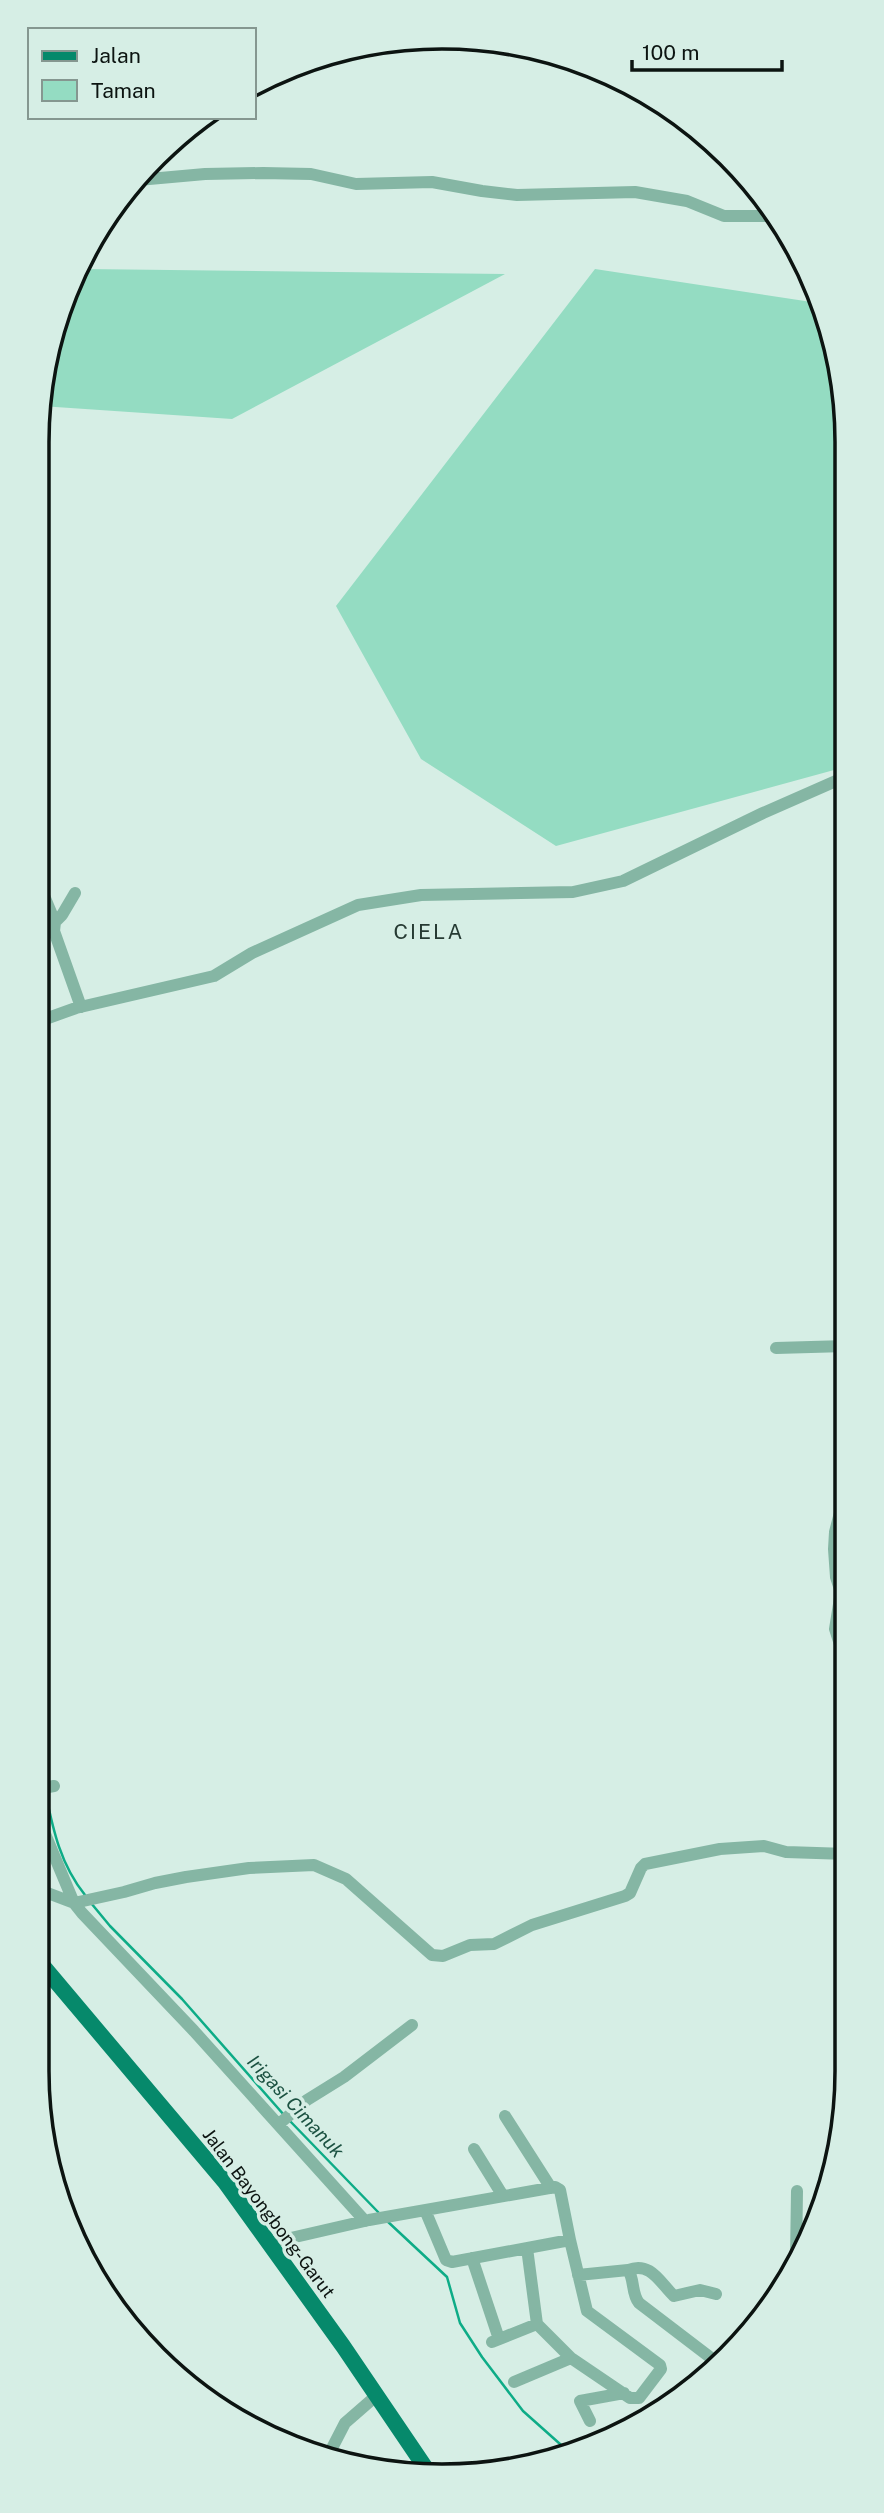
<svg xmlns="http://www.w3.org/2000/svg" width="884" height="2513" viewBox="0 0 884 2513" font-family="'Public Sans',sans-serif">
  <rect width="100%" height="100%" fill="#d6eee5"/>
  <!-- green -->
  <path fill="#94dcc2" d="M84 269 505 274 232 419 41 406 50 338Z
    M595 269 818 303 844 389 845 767 556 846 421 759 336 606Z"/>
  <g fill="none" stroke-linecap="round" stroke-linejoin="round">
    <!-- stream -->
    <path stroke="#0eac87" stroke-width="2.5" d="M37 1756 43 1785
      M45 1791C53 1829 60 1864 85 1895
      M91 1903 110 1926 182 1999 284 2115
      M289 2120 379 2213
      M386 2220 447 2277 460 2323 482 2357 523 2411 569 2452"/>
    <!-- minor -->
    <path stroke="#85b6a4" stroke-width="12" d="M138 180 205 174 263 173 311 174 356 184 432 182 482 191 517 195 635 192 687 201 724 216H774
      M37 879 55 922
      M75 893 62 915 55 922 54 931 81 1007
      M37 1022 76 1008 214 976 252 953 358 905 421 895 573 892 623 881 763 813 845 777
      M776 1348 846 1346
      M846 1490 835 1532 834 1549 836 1577 841 1592 835 1629 846 1663
      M37 1789 54 1786
      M37 1801 43 1829 74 1903 82 1913 194 2031 365 2221
      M37 1889 74 1903 124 1892 155 1883 186 1877 249 1868 314 1865 346 1879 432 1955 443 1956 470 1945 494 1944 532 1925 625 1896 630 1893 641 1868 645 1864 720 1849 764 1846 786 1852 847 1854
      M505 2116 551 2188
      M279 2124 307 2100 344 2077 412 2025
      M474 2149 503 2196
      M425 2210 446 2260 452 2262 570 2240
      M269 2243 369 2220 555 2187 560 2190 570 2240 587 2311 660 2365 661 2369 639 2398H630L571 2358 537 2324 527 2248
      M472 2258 499 2339
      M796 2258 797 2191
      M628 2270C651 2261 660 2283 674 2296L700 2290 716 2294
      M578 2275 628 2270C635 2280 631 2293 639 2303L715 2361
      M492 2342 537 2324
      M514 2382 571 2358
      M590 2421 580 2401 624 2393
      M329 2454 345 2423 376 2396"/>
    <!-- major -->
    <path stroke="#06896b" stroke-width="16" d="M37 1959 225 2182 343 2346 427 2470"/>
  </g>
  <g text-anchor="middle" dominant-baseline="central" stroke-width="7" stroke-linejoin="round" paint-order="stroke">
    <!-- street labels -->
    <g font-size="18" fill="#0c1411" stroke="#d6eee5">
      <text transform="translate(269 2213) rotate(53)">Jalan Bayongbong-Garut</text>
    </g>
    <!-- water labels -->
    <g font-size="19" font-style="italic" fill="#1c5242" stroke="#d6eee5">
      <text transform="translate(296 2106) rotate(47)">Irigasi Cimanuk</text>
    </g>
    <!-- quarter labels -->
    <g font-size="21" letter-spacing="2" fill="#263a33" stroke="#d6eee5">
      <text x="429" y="931">CIELA</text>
    </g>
  </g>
  <!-- crop -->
  <path d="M0 0H884V2513H0ZM442 49H442A393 393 0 0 1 835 442V2071A393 393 0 0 1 442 2464H442A393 393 0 0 1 49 2071V442A393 393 0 0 1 442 49Z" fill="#d6eee5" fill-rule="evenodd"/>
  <path fill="none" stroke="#0c1411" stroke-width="3.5" d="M442 49H442A393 393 0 0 1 835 442V2071A393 393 0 0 1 442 2464H442A393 393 0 0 1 49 2071V442A393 393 0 0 1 442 49Z"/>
  <!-- legend -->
  <rect x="28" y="28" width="228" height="91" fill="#d6eee5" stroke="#859790" stroke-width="2"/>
  <rect x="42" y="51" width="35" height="10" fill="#06896b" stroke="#859790" stroke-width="2"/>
  <text x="91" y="63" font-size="21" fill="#0c1411">Jalan</text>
  <rect x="42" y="80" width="35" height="21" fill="#94dcc2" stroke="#859790" stroke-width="2"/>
  <text x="91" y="98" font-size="21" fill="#0c1411">Taman</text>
  <!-- scale -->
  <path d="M632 60v10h150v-10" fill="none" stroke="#0c1411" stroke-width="3.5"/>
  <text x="642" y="60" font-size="21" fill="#0c1411" stroke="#d6eee5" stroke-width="5" paint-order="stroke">100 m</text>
</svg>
